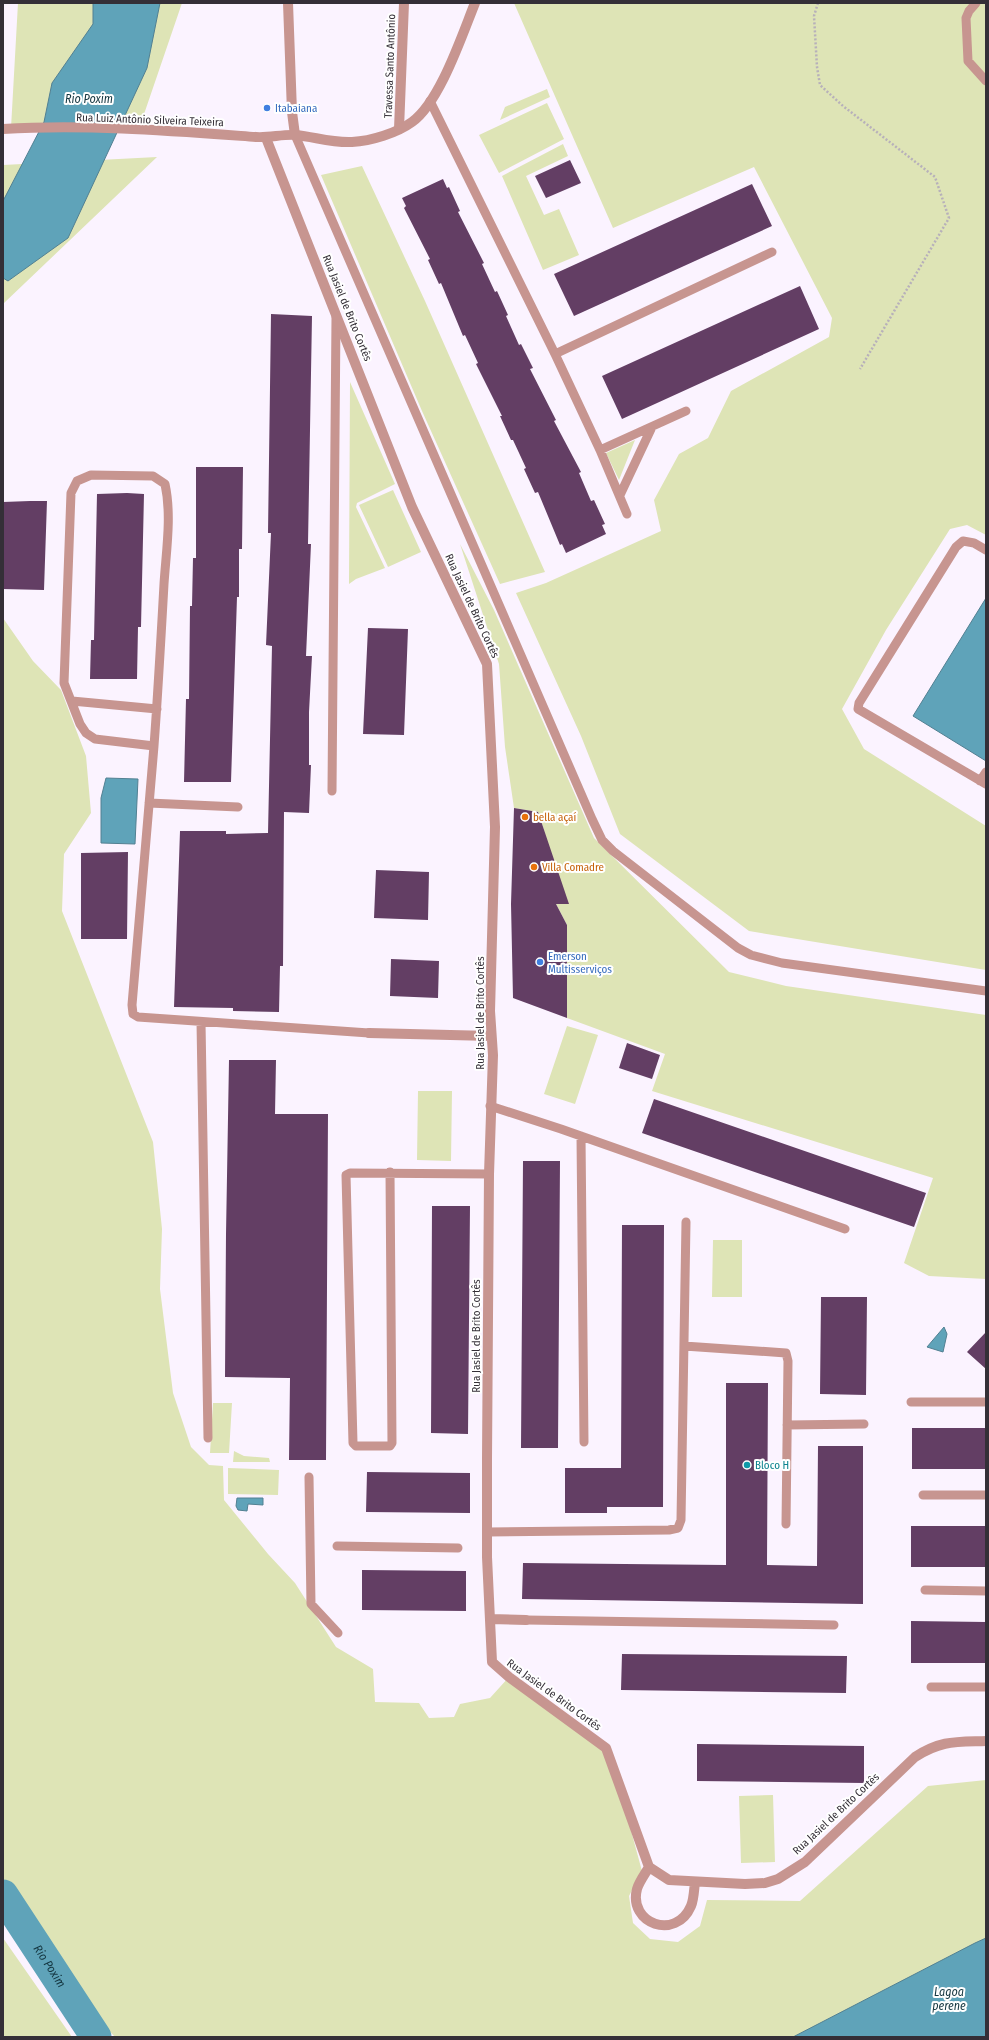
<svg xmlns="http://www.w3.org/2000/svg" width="989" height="2040" viewBox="0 0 989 2040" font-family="'Fira Sans Condensed',sans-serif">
  <rect width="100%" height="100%" fill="#fbf3ff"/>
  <!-- green -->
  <path fill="#dee4b6" d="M18 3H182L142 120 11 128Z
    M514 3H986V535L967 525 950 529 886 630 842 709 864 749 986 826V970L749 931 620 834 581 736 516 593 546 583 661 531 654 500 679 454 708 438 731 391 829 337 832 318 754 167 613 228Z
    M547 89 550 97 500 120 505 107Z
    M547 103 564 139 499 173 479 135Z
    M563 144 568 156 526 176 544 215 559 209 579 255 543 270 502 176Z
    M157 157 3 304V165Z
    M362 166 425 301 545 572 500 584 422 411 321 175Z
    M350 382 395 484 357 503 356 507 385 568 356 579 349 584Z
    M635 440 619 480 606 453Z
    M393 490 421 552 388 567 359 505Z
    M460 544 494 610 594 838 729 972 786 986 986 1015V1279L929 1276 904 1263 933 1178 652 1091 665 1054 567 1018V925L556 904 544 830 538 812 514 808 505 747 499 664Z
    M3 618 33 661 61 690 86 756 91 813 64 854 62 911 153 1142 162 1229 160 1289 173 1393 191 1447 209 1465 223 1466 224 1500 268 1554 295 1583 336 1647 373 1669 375 1702 419 1703 429 1718 454 1717 460 1704 490 1698 509 1677 595 1738 612 1761 642 1871 629 1896 633 1923 650 1939 678 1942 700 1926 707 1900 800 1901 928 1786 986 1780V2037H115L3 1919Z
    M567 1026 598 1035 575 1104 544 1094Z
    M418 1091H452L451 1161 417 1160Z
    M713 1240H742V1297H712Z
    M213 1403H232L229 1453H210Z
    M234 1451 244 1456 269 1458 270 1462H233Z
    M228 1468 279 1470 278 1495 228 1494Z
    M773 1795 775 1862 741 1863 739 1796Z
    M3 1938 72 2037H3Z"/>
  <!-- water -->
  <path fill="#5fa3b9" stroke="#528092" d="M93 3H160L147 68 68 238 8 281 3 278V201L44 122 52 83 93 24Z
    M986 598V761L913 716Z
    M106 778 138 779 135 844 101 843V798Z
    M944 1327 947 1334 943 1352 927 1347Z
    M237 1498H263V1505L248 1504 247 1511 238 1510 236 1506Z
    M986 1938V2037H793L975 1943Z"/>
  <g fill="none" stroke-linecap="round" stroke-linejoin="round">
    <!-- river -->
    <path stroke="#5fa3b9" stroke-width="31" id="s1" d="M3 1895 96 2037"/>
  </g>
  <!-- building -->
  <path fill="#633e64" d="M570 160 581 183 546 198 535 176Z
    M443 179 447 188 449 187 460 211 458 212 484 263 482 264 495 292 497 291 508 315 506 316 519 345 521 344 533 368 530 369 556 420 554 421 581 472 579 473 591 501 594 500 605 524 602 525 606 534 566 553 562 544 560 545 538 492 535 493 524 469 526 468 513 440H511L500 416H502L476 364 478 363 465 335 463 336 441 283 439 284 428 260 430 259 404 208 406 206 402 198Z
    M752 184 772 226 574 316 554 274Z
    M800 286 819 329 622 419 602 376Z
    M271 314 312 316 308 544H311L306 656H312L309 712V765H311L309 813 284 812 283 966H280L279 1012 233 1011V1008L174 1007 180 831H226V834L268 833 272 646 266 645 271 533H268Z
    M196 467H243L242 549H239V597H237L231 782H184L186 699H189L190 606H192L193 558H196Z
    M127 493 144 494 141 627H138L137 679H90L91 640H94L97 494Z
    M30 501H47L44 590 3 589V502Z
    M368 628 408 629 404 735 363 734Z
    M514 808 538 812 569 904H556L567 925V1018L513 998 511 904Z
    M128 852 127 939H81V853Z
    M376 870 429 872 428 920 374 918Z
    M391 959 439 961 438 998 390 996Z
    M627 1043 660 1055 652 1079 619 1068Z
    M229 1060H276L275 1114H328L326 1460H289L290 1378 225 1377 226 1234Z
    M654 1099 926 1193 914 1227 642 1133Z
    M523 1161H560L558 1448H521Z
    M432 1206H470L468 1434 431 1433Z
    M622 1225H664L663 1507H607V1513H565V1468H621Z
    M821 1297H867L866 1395 820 1394Z
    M986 1332V1369L967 1352Z
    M726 1383H768L767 1565 817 1566 818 1446H863V1604L522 1599 523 1563 726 1565Z
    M912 1428H986V1469H912Z
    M367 1472 470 1473V1513L366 1512Z
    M911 1526H986V1567H911Z
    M362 1570 466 1571V1611L362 1610Z
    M911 1621 986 1622V1663H911Z
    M622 1654 847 1656 846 1693 621 1690Z
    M697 1744 864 1746V1783L697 1781Z"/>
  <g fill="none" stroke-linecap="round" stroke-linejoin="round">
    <!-- path -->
    <path stroke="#b7b0ba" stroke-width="2.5" stroke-dasharray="2 2" stroke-linecap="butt" d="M818 3 814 16 817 67 820 85 843 106 935 177 949 218 860 369"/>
    <!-- service -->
    <path stroke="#c79590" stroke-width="9" d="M976 3 969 11 966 18 968 61 986 81
      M430 101 555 354 600 450 627 514
      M295 135 592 819 602 840 613 851 738 948 751 955 782 963 986 991
      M555 354 772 252
      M600 450 686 411
      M620 495 651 429
      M986 550 974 543 963 541 956 547 859 703 858 709 986 784
      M72 701 157 709
      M154 746 95 739 86 733 80 724 64 683 71 493 77 481 91 475 153 476 165 484C172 516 166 552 164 584 161 638 158 692 154 746L132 1005 133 1014 138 1017 369 1033
      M980 781 986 772
      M332 791 336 317
      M149 803 238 807
      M201 1022 208 1438
      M490 1106 561 1129 845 1229
      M581 1136 584 1442
      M390 1172 392 1443 390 1446H356L353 1443 346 1175 350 1173 489 1174
      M684 1346 786 1353 788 1361 786 1524
      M911 1402H986
      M787 1425 864 1424
      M309 1477 311 1604 338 1633
      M923 1495H986
      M488 1532 669 1530 678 1528 681 1520 686 1222
      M337 1546 458 1548
      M925 1590 986 1591
      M526 1620 834 1625
      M931 1687H986"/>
    <!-- minor -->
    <path stroke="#c79590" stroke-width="10" d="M288 3 292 112 295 135
      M399 129 404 3
      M266 138 412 507 487 664 495 827 490 1011 493 1055 489 1174 487 1459V1557L492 1662 509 1677 606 1748 649 1867 669 1880 745 1884 765 1883 778 1879 805 1862 915 1757C941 1740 956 1742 986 1741
      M369 1033 491 1036
      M490 1619 526 1620
      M649 1867C645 1874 639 1882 637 1889 628 1924 676 1941 691 1906 694 1899 694 1889 695 1882"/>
    <!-- tertiary -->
    <path stroke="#c79590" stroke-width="10" d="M3 129C87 124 173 131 256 137 269 138 283 134 296 135 315 137 332 143 352 142 371 141 397 133 412 122 440 102 462 35 475 3"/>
  </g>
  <!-- markers -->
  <g fill="#3f7fe0" stroke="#fff" stroke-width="1.5">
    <circle cx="267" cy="108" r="4"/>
    <circle cx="540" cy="962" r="4"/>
  </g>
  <g fill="#e8710a" stroke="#fff" stroke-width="1.5">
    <circle cx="525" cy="817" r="4"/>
    <circle cx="534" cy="867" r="4"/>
  </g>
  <circle fill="#0f9aa8" stroke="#fff" stroke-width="1.5" cx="747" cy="1465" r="4"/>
  <g text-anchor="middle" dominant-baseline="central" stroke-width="4" stroke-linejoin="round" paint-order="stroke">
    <!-- street labels -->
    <g font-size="11" fill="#342f37" stroke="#fff">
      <text transform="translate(390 66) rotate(-88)">Travessa Santo Antônio</text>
      <text transform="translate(150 120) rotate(2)">Rua Luiz Antônio Silveira Teixeira</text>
      <text transform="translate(347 308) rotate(68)">Rua Jasiel de Brito Cortês</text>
      <text transform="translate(472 606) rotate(65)">Rua Jasiel de Brito Cortês</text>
      <text transform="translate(480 1013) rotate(-90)">Rua Jasiel de Brito Cortês</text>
      <text transform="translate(476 1336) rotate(-90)">Rua Jasiel de Brito Cortês</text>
      <text transform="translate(554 1695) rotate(36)">Rua Jasiel de Brito Cortês</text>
      <text transform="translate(836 1814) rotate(-43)">Rua Jasiel de Brito Cortês</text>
    </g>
    <!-- shop labels -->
    <g font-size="11" fill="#366cbe" stroke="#fff" text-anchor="start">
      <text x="275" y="108">Itabaiana</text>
      <text x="548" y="956">Emerson<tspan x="548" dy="13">Multisserviços</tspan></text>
    </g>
    <!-- food labels -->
    <g font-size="11" fill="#c56008" stroke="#fff" text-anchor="start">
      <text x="533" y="817">bella açaí</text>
      <text x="542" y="867">Villa Comadre</text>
    </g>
    <!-- culture labels -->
    <g font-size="11" fill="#0d838f" stroke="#fff" text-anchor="start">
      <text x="755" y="1465">Bloco H</text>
    </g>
    <!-- water labels -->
    <g font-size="12" font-style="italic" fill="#14353f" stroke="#fff">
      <text x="89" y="99">Rio Poxim</text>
      <text stroke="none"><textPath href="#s1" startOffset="85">Rio Poxim</textPath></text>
      <text x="949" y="1992">Lagoa<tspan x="949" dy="14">perene</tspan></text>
    </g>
  </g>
  <!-- border -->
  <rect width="989" height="2040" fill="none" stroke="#342f37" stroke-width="8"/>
</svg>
